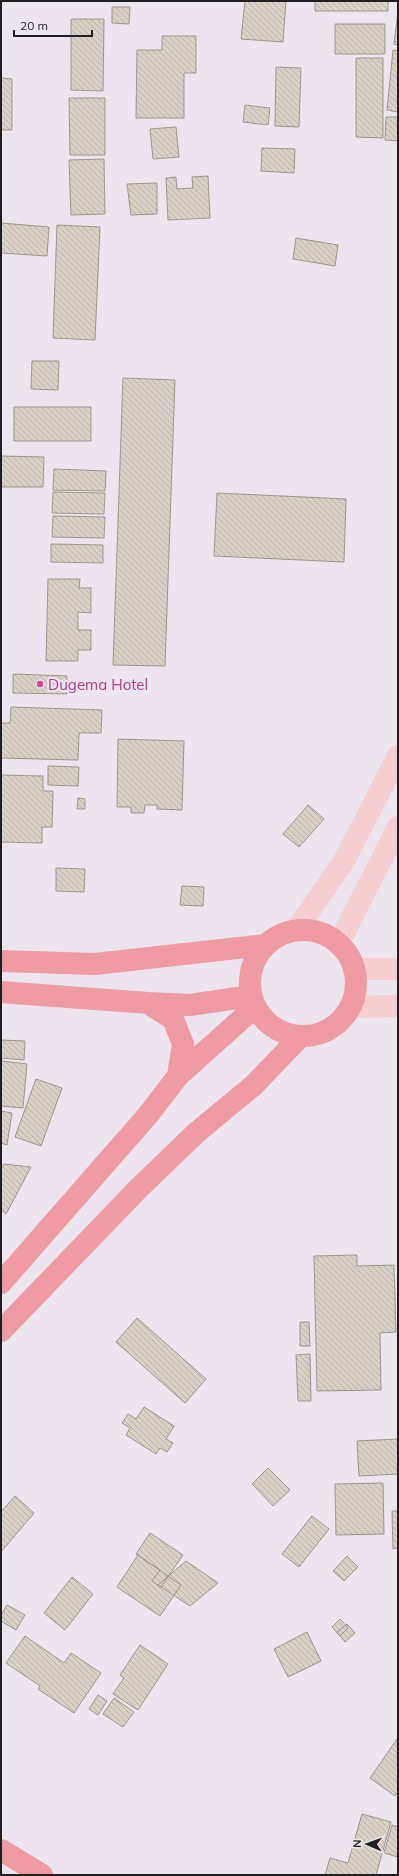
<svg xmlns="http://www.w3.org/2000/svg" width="399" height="1876" viewBox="0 0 399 1876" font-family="Mulish,sans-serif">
  <defs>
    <pattern id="building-back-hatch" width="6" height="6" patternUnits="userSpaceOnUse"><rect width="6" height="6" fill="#d9d0c6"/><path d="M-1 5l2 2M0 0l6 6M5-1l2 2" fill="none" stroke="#bab2aa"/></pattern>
  </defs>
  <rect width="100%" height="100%" fill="#ece4ee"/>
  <!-- building -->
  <path fill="url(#building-back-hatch)" stroke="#9e958d" d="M245 1H286L283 42 241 39Z
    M315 1H388V11H315Z
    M112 7H130L129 24 112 23Z
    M398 11V45L394 44Z
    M71 19H104L103 91 71 90Z
    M335 24H385V54H335Z
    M162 36H196V73H184V118H136L137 50H162Z
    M393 50 398 51V112L387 110Z
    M356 58H383V138L356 137Z
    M276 67 301 68 299 127 275 126Z
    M1 78 12 79V130H1Z
    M69 98H105V155H70Z
    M245 105 270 108 268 125 243 122Z
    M386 117H398V141L385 140Z
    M176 127 179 157 153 159 150 129Z
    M262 148 295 149 294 173 261 171Z
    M104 159 105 214 71 215 69 160Z
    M208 176 210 218 168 220 166 178 176 177 177 189 193 188 192 177Z
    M157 183V214L131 215 127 184Z
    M1 223 49 227 47 256 1 253Z
    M57 225 100 227 95 340 53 338Z
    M296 238 338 245 335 266 293 259Z
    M32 361H59L58 390 31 389Z
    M123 378 175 380 165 666 113 665Z
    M14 407H91V441H14Z
    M1 456 44 457 43 487H1Z
    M54 469 106 471 105 491 53 490Z
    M53 492 105 493 104 514 52 513Z
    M217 493 346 499 344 562 214 556Z
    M53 516 105 517 104 538 52 537Z
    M51 544 103 545V563L51 562Z
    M48 579H80L79 588H91V613L78 612V630H91V650H78V661H46Z
    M13 674 67 676V694L13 693Z
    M11 707 102 710 101 733H79L78 760 1 758V723H10Z
    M118 739 184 741 182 810 157 809V805H145L144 813H131V807H117Z
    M48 766 79 767 78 786 48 785Z
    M1 775 43 776V791H53L52 827H42V843L1 842Z
    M78 798 85 799V809H77Z
    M308 805 324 819 299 847 283 834Z
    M56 868 85 869 84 892 56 891Z
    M182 886 204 887 203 906 180 905Z
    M1 1040 25 1041 24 1060 1 1058Z
    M1 1061 27 1064 23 1108 1 1106Z
    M36 1079 62 1088 41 1146 15 1137Z
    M1 1111 12 1113 7 1145 1 1143Z
    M4 1164 31 1167 6 1214 1 1210V1169Z
    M357 1255V1266L394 1265 396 1332 380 1333 381 1390 317 1391 314 1256Z
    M137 1318 206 1379 185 1403 116 1342Z
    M300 1322H309L310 1346H300Z
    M310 1354 311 1401H298L296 1355Z
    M144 1407 174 1426 166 1439 173 1443 167 1452 160 1448 156 1454 126 1435 130 1428 122 1423 128 1414 136 1419Z
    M398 1439V1474L359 1476 357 1441Z
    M268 1468 290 1490 273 1506 252 1484Z
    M383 1483 384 1534 336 1535 335 1484Z
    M15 1496 34 1513 1 1552V1512Z
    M392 1511H398V1548L393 1549Z
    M312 1516 329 1529 299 1567 282 1554Z
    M150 1533 183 1555 161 1587 152 1581 160 1570 136 1554Z
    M138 1555 181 1585 160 1616 117 1587Z
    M347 1556 358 1567 344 1581 333 1571Z
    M186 1561 218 1583 190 1606 158 1585Z
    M72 1577 93 1594 65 1630 44 1613Z
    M7 1605 25 1615 16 1630 1 1621V1615Z
    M340 1619 348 1628 340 1636 332 1627Z
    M347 1624 355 1633 345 1642 337 1632Z
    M307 1632 321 1661 288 1677 274 1649Z
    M25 1636 64 1663 71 1653 101 1673 74 1713 38 1689 40 1686 6 1663Z
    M140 1645 168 1664 138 1710 113 1694 124 1678 120 1675Z
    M98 1695 107 1701 98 1715 89 1709Z
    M114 1698 134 1712 123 1727 103 1714Z
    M397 1739 398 1791 395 1796 370 1778Z
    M362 1814 391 1822 376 1875H325L330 1858 348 1863Z
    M392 1825 398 1827V1857L384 1853Z"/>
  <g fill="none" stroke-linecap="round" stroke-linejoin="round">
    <!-- secondary -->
    <path stroke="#f6cdd1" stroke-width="22" d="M296 930 344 861 398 756
      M339 943 398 827
      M355 969H398
      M351 1007 398 1006"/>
    <!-- primary -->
    <path stroke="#ee9ba4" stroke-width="22" d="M250 983a53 53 0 1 1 106 0a53 53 0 1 1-106 0Z
      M1 961 95 964 265 945
      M1 992 148 1003 190 1005 251 996
      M149 1004 173 1019 183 1044 178 1076
      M1 1283 148 1115 178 1076 255 1007
      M1 1331 139 1188 196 1133 254 1085 300 1037
      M1 1850 42 1875"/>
  </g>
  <!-- markers -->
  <circle fill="#d1479c" stroke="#ece4ee" stroke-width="1.5" cx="40" cy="684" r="4"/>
  <g text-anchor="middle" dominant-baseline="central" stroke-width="4" stroke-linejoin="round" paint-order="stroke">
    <!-- hotel labels -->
    <g font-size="15" fill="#b23c85" stroke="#ece4ee" text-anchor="start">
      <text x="48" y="684">Dugema Hotel</text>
    </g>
  </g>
  <!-- border -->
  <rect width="399" height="1876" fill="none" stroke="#201e21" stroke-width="4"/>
  <!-- north arrow -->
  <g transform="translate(367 1844) rotate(272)" stroke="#ece4ee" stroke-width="3" paint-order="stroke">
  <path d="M0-3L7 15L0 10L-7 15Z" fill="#201e21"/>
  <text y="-6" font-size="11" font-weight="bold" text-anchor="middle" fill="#201e21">N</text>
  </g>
  <!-- scale -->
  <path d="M14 30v6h78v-6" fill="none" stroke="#201e21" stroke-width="2"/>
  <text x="20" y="30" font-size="12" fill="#201e21" stroke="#ece4ee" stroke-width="3" paint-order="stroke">20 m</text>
</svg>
